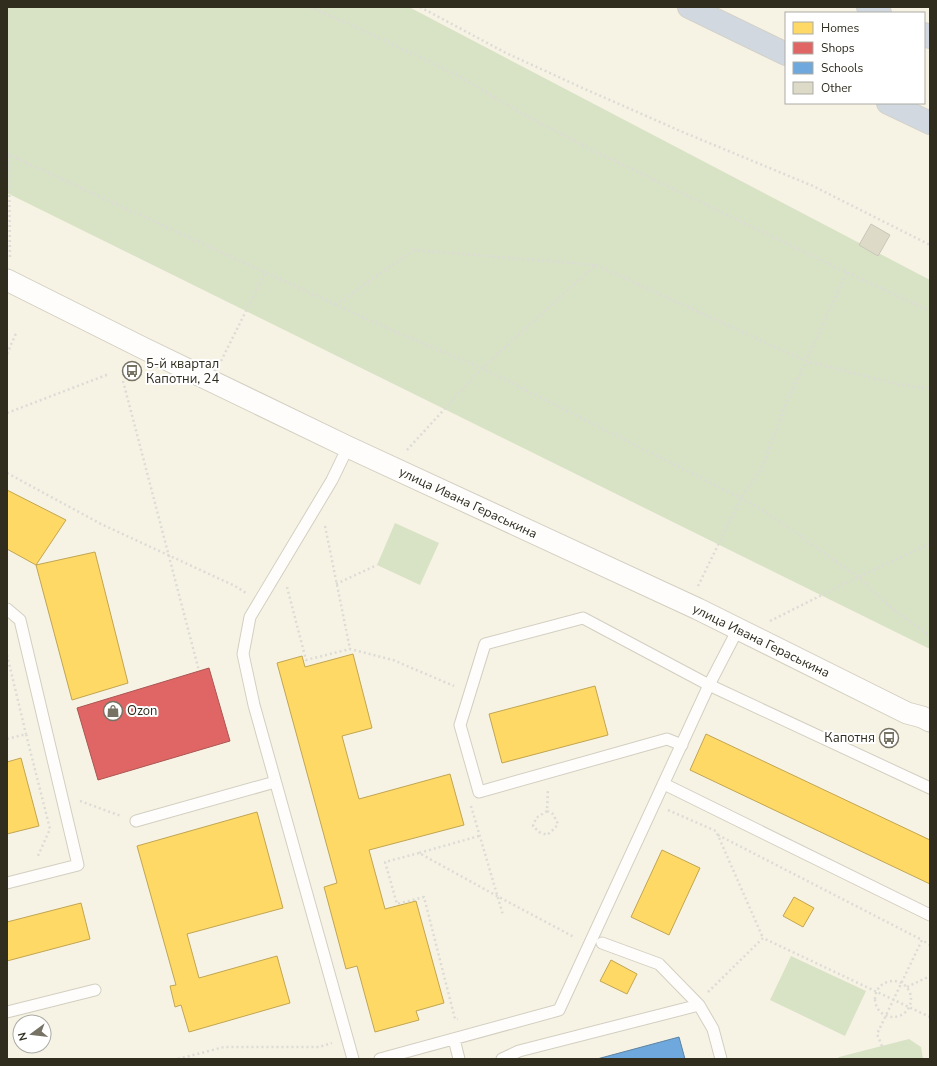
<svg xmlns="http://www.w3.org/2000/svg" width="937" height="1066" viewBox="0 0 937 1066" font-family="'Nunito Sans',sans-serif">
  <rect width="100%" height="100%" fill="#f7f3e4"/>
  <!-- green -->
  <path fill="#d8e2c5" d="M7 7H409L930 280V649L7 193Z
    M395 523 439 543 420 585 377 565Z
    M791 956 866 991 845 1036 770 1000Z
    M909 1039 921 1047 923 1059H837L839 1057Z"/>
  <!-- homes -->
  <path fill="#ffd966" stroke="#c1a551" d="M7 490 66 520 36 565 7 549Z
    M95 552 128 683 72 700 36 565Z
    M353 654 372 728 342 736 359 799 450 774 464 825 369 850 385 909 416 901 444 1003 416 1011 419 1020 375 1032 357 966 346 969 324 887 337 883 277 663 302 656 305 667Z
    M595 686 608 735 502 763 489 714Z
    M706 734 930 840V884L690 770Z
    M21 758 39 826 7 834V762Z
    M257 812 283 908 187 934 199 978 277 956 290 1003 189 1032 181 1005 175 1007 170 986 176 985 137 846Z
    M662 850 700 868 669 935 631 917Z
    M794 897 814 908 803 927 783 916Z
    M81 903 90 939 7 961V922Z
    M611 960 637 974 627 994 600 981Z"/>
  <!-- shops -->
  <path fill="#e06666" stroke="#ab5551" d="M209 668 230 741 98 780 77 708Z"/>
  <!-- schools -->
  <path fill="#6fa8dc" stroke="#5c83a3" d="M679 1037 685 1059H597Z"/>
  <!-- building -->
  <path fill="#dedac8" stroke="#c9c6b9" d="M871 224 890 235 878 256 859 245Z"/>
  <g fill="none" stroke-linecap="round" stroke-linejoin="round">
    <!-- lane casing -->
    <g stroke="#d2cfc1" stroke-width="13">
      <path id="lane" d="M348 447 332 480 250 617 243 654 254 705 353 1059
        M7 609 20 620 78 865 7 883
        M682 745 667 739 479 792 460 725 485 644 583 618 709 685 930 788
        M664 784 930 915
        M136 821 275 782
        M602 943 659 964 699 1005 713 1029 721 1059
        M7 1012 95 990
        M454 1039 459 1059
        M380 1059 559 1010 709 685 738 629
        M502 1059 519 1051 699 1005"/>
    </g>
    <!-- street casing -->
    <g stroke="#d2cfc1" stroke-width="23">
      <path id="street" d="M7 280 143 348 348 447 698 609 907 713 922 717 930 721"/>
    </g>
    <!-- highway casing -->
    <g stroke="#d2d1c9" stroke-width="24">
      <path id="highway" d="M689 7 786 54
        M868 7 880 13
        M924 34 930 37
        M888 103 930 123"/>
    </g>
    <!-- path -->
    <path stroke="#dcdbd6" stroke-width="2.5" stroke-dasharray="2 3" stroke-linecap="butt" d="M310 7 358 28 457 75 523 114 594 151 865 281 930 311
      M420 7 506 53 587 90 685 133 813 186 930 245
      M7 154 391 330 482 368 741 498 764 511 858 577 889 606 930 636
      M9 155 10 260
      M335 305 414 250 595 265
      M7 354 17 331
      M221 361 265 273
      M123 381 199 671
      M7 413 109 374
      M407 450 482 368 596 265 806 361 896 384 930 389
      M7 473 101 524 235 586 246 593
      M325 526 350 649
      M336 584 377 565
      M698 586 741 498 762 468 785 406 847 272
      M287 587 306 660 350 649 393 660 454 686
      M770 621 858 577 930 544
      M7 655 26 734
      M7 739 26 734 50 829 37 858
      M80 801 121 816
      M471 806 503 915
      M668 810 716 831 763 938
      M547 811 536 818 533 826 539 832 547 835 554 829 558 824 553 814 547 811 548 789
      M718 835 922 940
      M479 836 419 853 497 896 574 937
      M419 853 385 862 397 904 424 897 455 1019H458
      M875 999a18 18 0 1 1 36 0a18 18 0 1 1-36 0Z
      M907 987 930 976
      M708 992 763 938 930 1017
      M882 1046 877 1034 922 940 930 945
      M178 1059 224 1047H319L332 1043"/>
    <!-- lane -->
    <use href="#lane" stroke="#fefdfb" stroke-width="11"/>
    <!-- street -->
    <use href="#street" stroke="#fefdfb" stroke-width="21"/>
    <!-- highway -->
    <use href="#highway" stroke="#d2d8df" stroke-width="22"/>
  </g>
  <!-- icons -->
  <defs>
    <g id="bus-ring" transform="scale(1)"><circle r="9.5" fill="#fff" stroke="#767264" stroke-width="1.5"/><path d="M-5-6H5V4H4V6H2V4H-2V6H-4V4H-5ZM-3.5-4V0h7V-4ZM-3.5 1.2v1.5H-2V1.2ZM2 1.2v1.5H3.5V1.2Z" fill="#767264"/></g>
    <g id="shop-ring" transform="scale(1)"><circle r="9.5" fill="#fff" stroke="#767264" stroke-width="1.5"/><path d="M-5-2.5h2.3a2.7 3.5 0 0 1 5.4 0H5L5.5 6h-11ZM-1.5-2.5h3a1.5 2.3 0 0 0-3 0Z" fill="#767264"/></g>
  </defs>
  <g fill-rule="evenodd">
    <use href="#bus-ring" x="132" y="371"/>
    <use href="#shop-ring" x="113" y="711"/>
    <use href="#bus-ring" x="889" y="738"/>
  </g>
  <g text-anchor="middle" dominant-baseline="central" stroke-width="4" stroke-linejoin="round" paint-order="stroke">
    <!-- poi labels -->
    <g font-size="13" fill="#302d1f" stroke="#fff" text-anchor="start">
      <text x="146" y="364">5-й квартал<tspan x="146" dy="15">Капотни, 24</tspan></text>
      <text x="127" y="711">Ozon</text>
      <text x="875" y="738" text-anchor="end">Капотня</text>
    </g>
    <!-- street labels -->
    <g font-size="13" fill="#302d1f" stroke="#fff">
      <text transform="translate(468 503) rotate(25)">улица Ивана Гераськина</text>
      <text transform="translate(761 641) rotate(26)">улица Ивана Гераськина</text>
    </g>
  </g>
  <!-- border -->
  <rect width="937" height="1066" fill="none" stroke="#302d1f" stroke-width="16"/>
  <!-- legend -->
  <rect x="785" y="12" width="140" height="92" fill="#ffffff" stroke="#acaba5"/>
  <rect x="793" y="22" width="20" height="12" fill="#ffd966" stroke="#acaba5"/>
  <text x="821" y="32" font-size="12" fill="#302d1f">Homes</text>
  <rect x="793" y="42" width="20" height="12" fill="#e06666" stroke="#acaba5"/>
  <text x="821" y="52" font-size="12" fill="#302d1f">Shops</text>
  <rect x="793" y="62" width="20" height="12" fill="#6fa8dc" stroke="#acaba5"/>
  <text x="821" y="72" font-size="12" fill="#302d1f">Schools</text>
  <rect x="793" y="82" width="20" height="12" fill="#dedac8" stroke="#acaba5"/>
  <text x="821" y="92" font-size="12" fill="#302d1f">Other</text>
  <!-- north arrow -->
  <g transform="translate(32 1034) rotate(255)"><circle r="19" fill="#ffffff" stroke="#acaba5"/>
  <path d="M0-3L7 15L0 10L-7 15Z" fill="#767264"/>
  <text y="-6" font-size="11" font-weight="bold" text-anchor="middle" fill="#302d1f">N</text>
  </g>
</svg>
